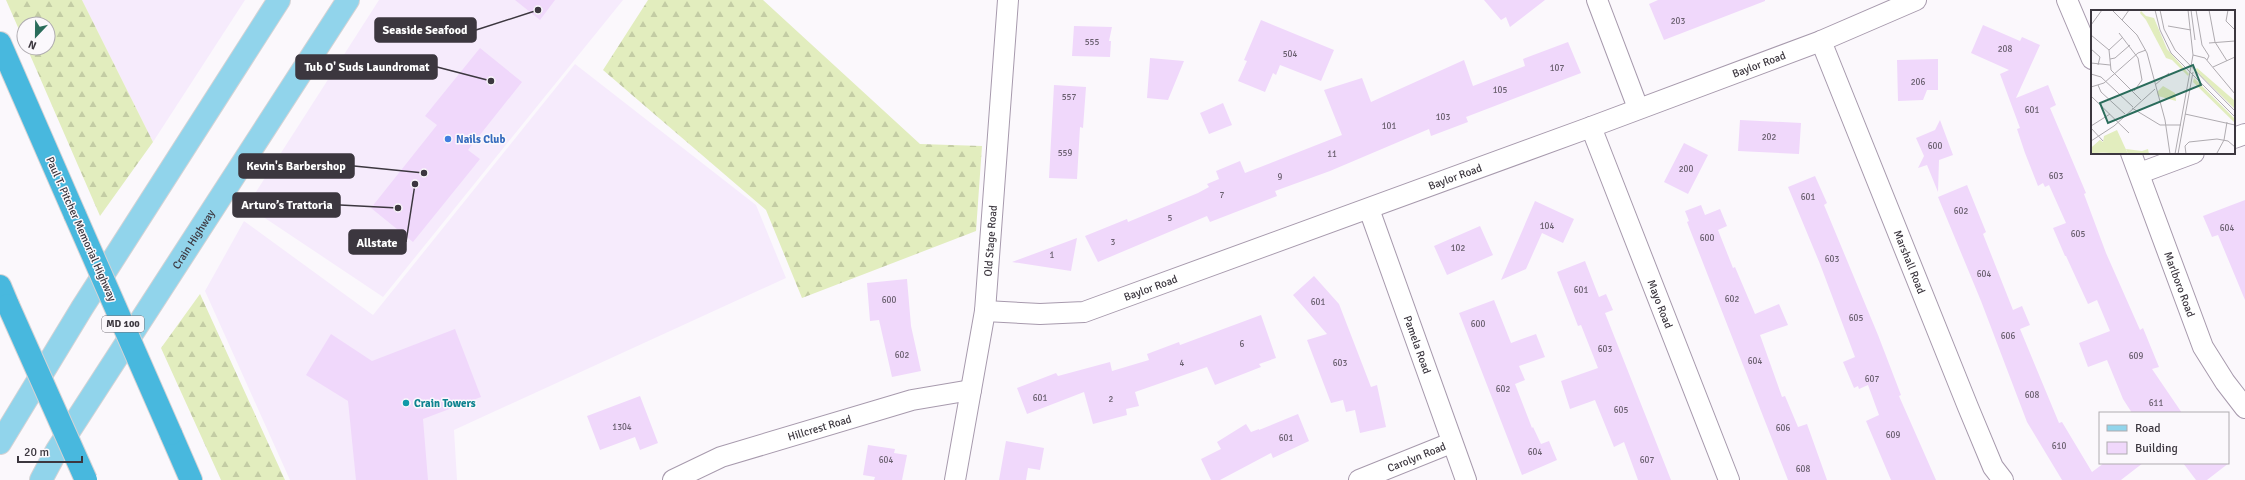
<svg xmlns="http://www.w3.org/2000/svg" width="2245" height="480" viewBox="0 0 2245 480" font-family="Signika,sans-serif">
  <defs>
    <pattern id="forest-firs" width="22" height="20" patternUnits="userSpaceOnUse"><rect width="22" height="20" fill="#e2edbe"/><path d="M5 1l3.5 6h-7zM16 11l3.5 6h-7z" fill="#c3cca4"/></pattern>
  </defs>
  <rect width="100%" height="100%" fill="#fbf8fc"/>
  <!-- built -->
  <path fill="#f6ebfc" d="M82 0H245L153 142Z
    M379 0H623L383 297 247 206Z
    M575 64 756 205 786 278 454 430 457 480H290L205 291 244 221 373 315Z"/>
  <!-- forest -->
  <path fill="url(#forest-firs)" d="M6 0H82L153 142 100 216 27 48H48V24H24V41Z
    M648 0H763L920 144 982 146 976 231 802 298 766 210 603 70Z
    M200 294 285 480H221L161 348Z"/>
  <!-- building -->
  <path fill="#f0d8fb" d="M515 0H555L540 20Z
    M1484 0H1545L1510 27 1506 17 1501 20Z
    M1658 0H1765V1L1664 40 1649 4Z
    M1261 20 1334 50 1321 81 1280 65 1276 75 1273 73 1265 92 1238 81 1247 61 1244 60Z
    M1983 25 2020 41 2022 37 2040 45 2016 98 2048 85 2056 105 2050 108 2086 193 2084 194 2106 253 2140 330 2143 328 2159 367 2152 369 2182 413H2132L2123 399 2107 360 2088 367 2079 343 2110 331 2097 300 2088 304 2066 256H2065L2053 228 2066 223 2049 185 2045 187 2043 183 2038 186 2025 153 2017 129 2020 128 2000 74 2009 70 1971 53Z
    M1074 26 1112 27 1109 41H1111L1110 57 1072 56Z
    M1568 42 1581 73 1466 117 1468 122 1431 136 1429 129 1330 171 1275 191 1277 196 1210 222 1207 216 1098 262 1085 236 1127 219 1128 222 1198 193 1209 187 1207 184 1219 179 1216 171 1240 161 1245 173 1342 135 1324 90 1362 78 1371 102 1464 60 1473 86 1525 66 1523 59Z
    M480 48 522 82 468 150 480 159 413 242 371 208 437 125 425 116Z
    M1150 58 1184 61 1168 100 1147 98Z
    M1938 59V90H1927L1923 100 1898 101 1897 60Z
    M1054 85 1086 87 1083 128 1080 127 1077 179 1049 178Z
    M1223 103 1232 125 1209 134 1200 113Z
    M1740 120 1801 123 1799 154 1738 151Z
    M1940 120 1953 155 1939 160 1938 192 1927 165 1918 168 1924 156 1916 138 1935 130Z
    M1684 143 1708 155 1688 194 1664 182Z
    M1815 176 1827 203 1824 205 1878 335 1901 395 1899 396 1936 480H1891L1866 421 1879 415 1868 385 1859 389 1858 386 1854 388 1843 362 1855 357 1820 264 1788 187Z
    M1967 185 1986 232 1983 234 2013 310 2022 306 2030 325 2020 329 2059 423 2062 422 2092 472 2104 463H2143L2121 480H2062L2027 422 1981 301 1938 197Z
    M2245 200V300L2218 235 2212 237 2203 216Z
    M1535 201 1574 219 1563 243 1542 233 1526 269 1501 280Z
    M1701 205 1705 215 1720 209 1727 226 1718 230 1733 268 1735 267 1755 314 1779 304 1788 325 1760 335 1782 397 1785 396 1798 427 1807 424 1827 480H1788L1687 222 1689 221 1685 211Z
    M1480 226 1493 255 1447 275 1434 246Z
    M1077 238 1071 271 1012 262Z
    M1585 261 1599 297 1606 294 1613 310 1605 313 1671 480H1638L1624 442 1614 447 1595 400 1570 409 1561 381 1598 368 1581 325 1578 326 1557 272Z
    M1314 276 1339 304 1371 387 1377 385 1386 427 1360 433 1355 410 1346 412 1343 400 1331 403 1307 340 1327 334 1293 295Z
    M907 279 911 326 921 371 892 377 879 320 870 321 867 283Z
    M1494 300 1511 343 1536 334 1545 357 1519 366 1525 380 1515 384 1532 428 1533 427 1541 444 1549 441 1557 460 1522 475 1459 313Z
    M1261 315 1276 358 1259 364 1261 367 1215 385 1207 367 1135 392 1139 406 1126 409 1127 415 1093 424 1084 392 1027 414 1017 388 1056 373 1058 376 1110 362 1112 371 1149 360 1147 354 1179 342 1180 345Z
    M455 329 481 397 423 419 428 480H356L348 401 306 375 331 334 372 361Z
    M640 396 658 443 640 450 635 437 600 450 587 416Z
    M1298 414 1309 441 1273 458 1271 453 1220 480H1211L1201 459 1221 449 1217 442 1246 424 1251 432 1259 429V430Z
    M1006 441 1044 448 1040 470 1028 468 1026 480H999Z
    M868 445 895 449 894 453 907 455 902 480H874L875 477 863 475Z
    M2183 463H2229L2207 480H2196Z"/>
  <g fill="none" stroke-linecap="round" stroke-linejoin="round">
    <!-- street casing -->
    <g stroke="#a79aad" stroke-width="22">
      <g id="street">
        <path d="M1597 0 1638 108"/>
        <path d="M2067 0 2092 59"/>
        <path id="s1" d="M1821 41 1968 407 1993 467 2003 480"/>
        <path id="s2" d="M1591 127 1729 480"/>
        <path d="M2234 138 2245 134"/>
        <path id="s3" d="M2131 153 2203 347 2225 382 2245 408"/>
        <path d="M2140 173 2194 153"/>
        <path id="s4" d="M1369 209 1466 480"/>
        <path id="s5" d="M985 311 1040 314 1084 312 1591 127 1821 41 1916 0"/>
        <path id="s6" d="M673 480 721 457 912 400 971 390"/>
        <path id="s7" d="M955 480 985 311 1008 0"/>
        <path id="s8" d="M1359 480 1451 443"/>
      </g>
    </g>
    <!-- primary casing -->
    <g stroke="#d4d3d5" stroke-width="24">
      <g id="primary">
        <path d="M0 443 82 308 279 0"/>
        <path id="s9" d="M41 480 57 450 348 0"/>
      </g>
    </g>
    <!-- highway casing -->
    <g stroke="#d4d3d5" stroke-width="24">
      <path id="highway" d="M0 43 75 215
        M0 286 8 305
        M171 434 191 480"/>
    </g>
    <!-- street -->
    <use href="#street" stroke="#fff" stroke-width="20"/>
    <!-- primary -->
    <use href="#primary" stroke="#91d4eb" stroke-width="22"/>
    <!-- highway -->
    <use href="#highway" stroke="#48b8de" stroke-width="22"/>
    <!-- highway-bridge casing -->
    <g stroke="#d4d3d5" stroke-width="24" stroke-linecap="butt">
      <path id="highway-bridge" d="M75 215 171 434
        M8 305 86 480"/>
    </g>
    <!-- highway-bridge -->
    <use href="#highway-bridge" stroke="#48b8de" stroke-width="22"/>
  </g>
  <!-- markers -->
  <circle fill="#3f7fe0" stroke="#fbf8fc" stroke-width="1.5" cx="448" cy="139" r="4"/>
  <circle fill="#0f9aa8" stroke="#fbf8fc" stroke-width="1.5" cx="406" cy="403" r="4"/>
  <g text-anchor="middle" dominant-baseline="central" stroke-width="3" stroke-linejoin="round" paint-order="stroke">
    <!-- number labels -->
    <g font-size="9" fill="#695f6e">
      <text x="1678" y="21">203</text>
      <text x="1092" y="42">555</text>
      <text x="2005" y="49">208</text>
      <text x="1290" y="54">504</text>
      <text x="1557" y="68">107</text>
      <text x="1918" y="82">206</text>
      <text x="1500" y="90">105</text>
      <text x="1069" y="97">557</text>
      <text x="2032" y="110">601</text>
      <text x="1443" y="117">103</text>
      <text x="1389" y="126">101</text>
      <text x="1769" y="137">202</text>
      <text x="1935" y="146">600</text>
      <text x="1065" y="153">559</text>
      <text x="1332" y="154">11</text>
      <text x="1686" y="169">200</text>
      <text x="2056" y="176">603</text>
      <text x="1280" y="177">9</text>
      <text x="1222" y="195">7</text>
      <text x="1808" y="197">601</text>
      <text x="1961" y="211">602</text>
      <text x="1170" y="218">5</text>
      <text x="1547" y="226">104</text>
      <text x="2227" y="228">604</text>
      <text x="2078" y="234">605</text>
      <text x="1707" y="238">600</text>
      <text x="1113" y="242">3</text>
      <text x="1458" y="248">102</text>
      <text x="1052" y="255">1</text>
      <text x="1832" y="259">603</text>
      <text x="1984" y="274">604</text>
      <text x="1581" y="290">601</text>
      <text x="1732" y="299">602</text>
      <text x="889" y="300">600</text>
      <text x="1318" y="302">601</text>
      <text x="1856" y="318">605</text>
      <text x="1478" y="324">600</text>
      <text x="2008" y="336">606</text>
      <text x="1242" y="344">6</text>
      <text x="1605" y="349">603</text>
      <text x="902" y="355">602</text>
      <text x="2136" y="356">609</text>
      <text x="1755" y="361">604</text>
      <text x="1182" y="363">4</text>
      <text x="1340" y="363">603</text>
      <text x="1872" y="379">607</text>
      <text x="1503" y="389">602</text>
      <text x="2032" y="395">608</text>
      <text x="1040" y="398">601</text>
      <text x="1111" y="399">2</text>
      <text x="2156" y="403">611</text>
      <text x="1621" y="410">605</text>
      <text x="622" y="427">1304</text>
      <text x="1783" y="428">606</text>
      <text x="1893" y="435">609</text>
      <text x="1286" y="438">601</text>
      <text x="2059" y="446">610</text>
      <text x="1535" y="452">604</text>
      <text x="886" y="460">604</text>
      <text x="1647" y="460">607</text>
      <text x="1803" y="469">608</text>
    </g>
    <!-- shield labels -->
    <rect fill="#fbf8fc" stroke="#757178" stroke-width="1" x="102" y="316" width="42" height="16" rx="3"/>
    <g font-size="10" font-weight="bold" fill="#3c373f">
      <text x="123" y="324">MD 100</text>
    </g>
    <!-- street labels -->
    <g font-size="11" fill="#3c373f" stroke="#fbf8fc">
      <text stroke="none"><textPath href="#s5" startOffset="818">Baylor Road</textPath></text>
      <text stroke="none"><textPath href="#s5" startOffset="494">Baylor Road</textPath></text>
      <text transform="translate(81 229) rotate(66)">Paul T. Pitcher Memorial Highway</text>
      <text stroke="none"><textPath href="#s9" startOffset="285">Crain Highway</textPath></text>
      <text stroke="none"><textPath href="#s7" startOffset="242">Old Stage Road</textPath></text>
      <text stroke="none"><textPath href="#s1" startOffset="238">Marshall Road</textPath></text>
      <text stroke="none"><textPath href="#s3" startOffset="140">Marlboro Road</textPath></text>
      <text stroke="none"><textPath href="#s5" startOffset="170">Baylor Road</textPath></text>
      <text stroke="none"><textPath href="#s2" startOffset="190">Mayo Road</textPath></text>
      <text stroke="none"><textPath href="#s4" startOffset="144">Pamela Road</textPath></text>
      <text stroke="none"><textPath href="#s6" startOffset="156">Hillcrest Road</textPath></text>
      <text stroke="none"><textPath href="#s8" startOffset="62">Carolyn Road</textPath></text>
    </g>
    <!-- shop labels -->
    <g font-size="11" font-weight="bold" fill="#366cbe" stroke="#fbf8fc" text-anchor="start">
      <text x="456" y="139">Nails Club</text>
    </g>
    <!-- culture labels -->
    <g font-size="11" font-weight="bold" fill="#0d838f" stroke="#fbf8fc" text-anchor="start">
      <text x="414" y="403">Crain Towers</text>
    </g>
  </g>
  <!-- overview -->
  <g transform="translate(2091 10)">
    <rect width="144" height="144" fill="#fbf8fc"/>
    <path d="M26 120 37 144 0 142V138L9 130 12 132 13 126Z" fill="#e2edbe"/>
    <path d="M50 1 55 6 63 8 76 39 98 64 97 66 81 50 75 48 55 10 49 3ZM106 58 144 91V99L104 60ZM103 68 144 109V113L102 72ZM72 76 84 83 85 91 67 86 66 82ZM9 130 10 133 6 142 20 144H0V138ZM35 139 51 141 57 139 58 144H37Z" fill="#e2edbe"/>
    <path fill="none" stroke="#afabb0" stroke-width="1" d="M21 0 46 25 56 43 74 110 79 144M64 0 69 20 80 43 144 107M69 0 73 19 84 40 144 101M100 0 104 30M105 0 111 35 118 46 116 50M118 0 124 32 136 51M137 0 135 11 144 20M31 10 38 0M0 15 11 0M77 16 100 20M28 23 47 48 51 70 43 81M0 25 18 40 20 60 50 90M118 33 144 31M0 39 9 47 7 55M18 40 32 27M102 45 114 48 144 84M19 49 24 48 39 35M0 53 19 55M122 57 144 47M0 64 10 67 42 97M7 75 10 82 34 104M64 75 78 63M0 77 13 73 47 43 55 40M0 86 38 123M41 98 69 115H90M94 104 144 115M0 116 19 104M0 118 12 131M0 131 23 116 64 79M126 143 133 130 136 112M84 144 102 45 97 0M87 144 102 62M95 144 94 136 98 132 126 129 137 131 144 137"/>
    <path fill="#2a6c5b" fill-opacity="0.15" stroke="#2a6c5b" stroke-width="2" d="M102 55 110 75 17 113 9 93Z"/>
    <rect width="144" height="144" fill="none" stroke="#3c373f" stroke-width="2"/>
  </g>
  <!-- callouts -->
  <path fill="none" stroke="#3c373f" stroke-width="1.5" d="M538 10L476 30M491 81L437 67M424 173L354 166M398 208L340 205M415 184L406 242"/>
  <g fill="#3c373f" stroke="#fbf8fc" stroke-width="1.5">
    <circle cx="538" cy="10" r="4"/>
    <circle cx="491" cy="81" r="4"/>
    <circle cx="424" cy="173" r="4"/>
    <circle cx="398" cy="208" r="4"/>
    <circle cx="415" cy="184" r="4"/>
  </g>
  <g fill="#3c373f" stroke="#3c373f" stroke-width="1.5">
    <rect x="375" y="18" width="101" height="24" rx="4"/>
    <rect x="296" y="55" width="141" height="24" rx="4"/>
    <rect x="239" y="154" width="115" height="24" rx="4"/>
    <rect x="233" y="193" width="107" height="24" rx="4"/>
    <rect x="349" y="230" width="57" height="24" rx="4"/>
  </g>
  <g font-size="12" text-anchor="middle" font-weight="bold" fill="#fff">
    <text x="425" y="34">Seaside Seafood</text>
    <text x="367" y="71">Tub O' Suds Laundromat</text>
    <text x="296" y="170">Kevin's Barbershop</text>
    <text x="287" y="209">Arturo’s Trattoria</text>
    <text x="377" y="247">Allstate</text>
  </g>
  <!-- legend -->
  <rect x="2099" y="412" width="130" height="52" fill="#fbf8fc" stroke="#afabb0"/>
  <rect x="2107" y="425" width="20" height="6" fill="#91d4eb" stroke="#afabb0"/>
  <text x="2135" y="432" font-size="12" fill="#3c373f">Road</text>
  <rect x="2107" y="442" width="20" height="12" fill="#f0d8fb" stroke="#afabb0"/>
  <text x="2135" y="452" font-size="12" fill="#3c373f">Building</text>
  <!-- north arrow -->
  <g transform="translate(36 36) rotate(202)"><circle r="19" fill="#fbf8fc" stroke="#afabb0"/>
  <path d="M0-3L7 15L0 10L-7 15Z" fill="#2a6c5b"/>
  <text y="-6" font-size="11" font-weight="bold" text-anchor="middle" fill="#3c373f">N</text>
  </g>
  <!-- scale -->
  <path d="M18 456v6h64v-6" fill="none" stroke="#3c373f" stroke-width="2"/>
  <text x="24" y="456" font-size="12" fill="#3c373f" stroke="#fbf8fc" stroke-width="3" paint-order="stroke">20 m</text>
</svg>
